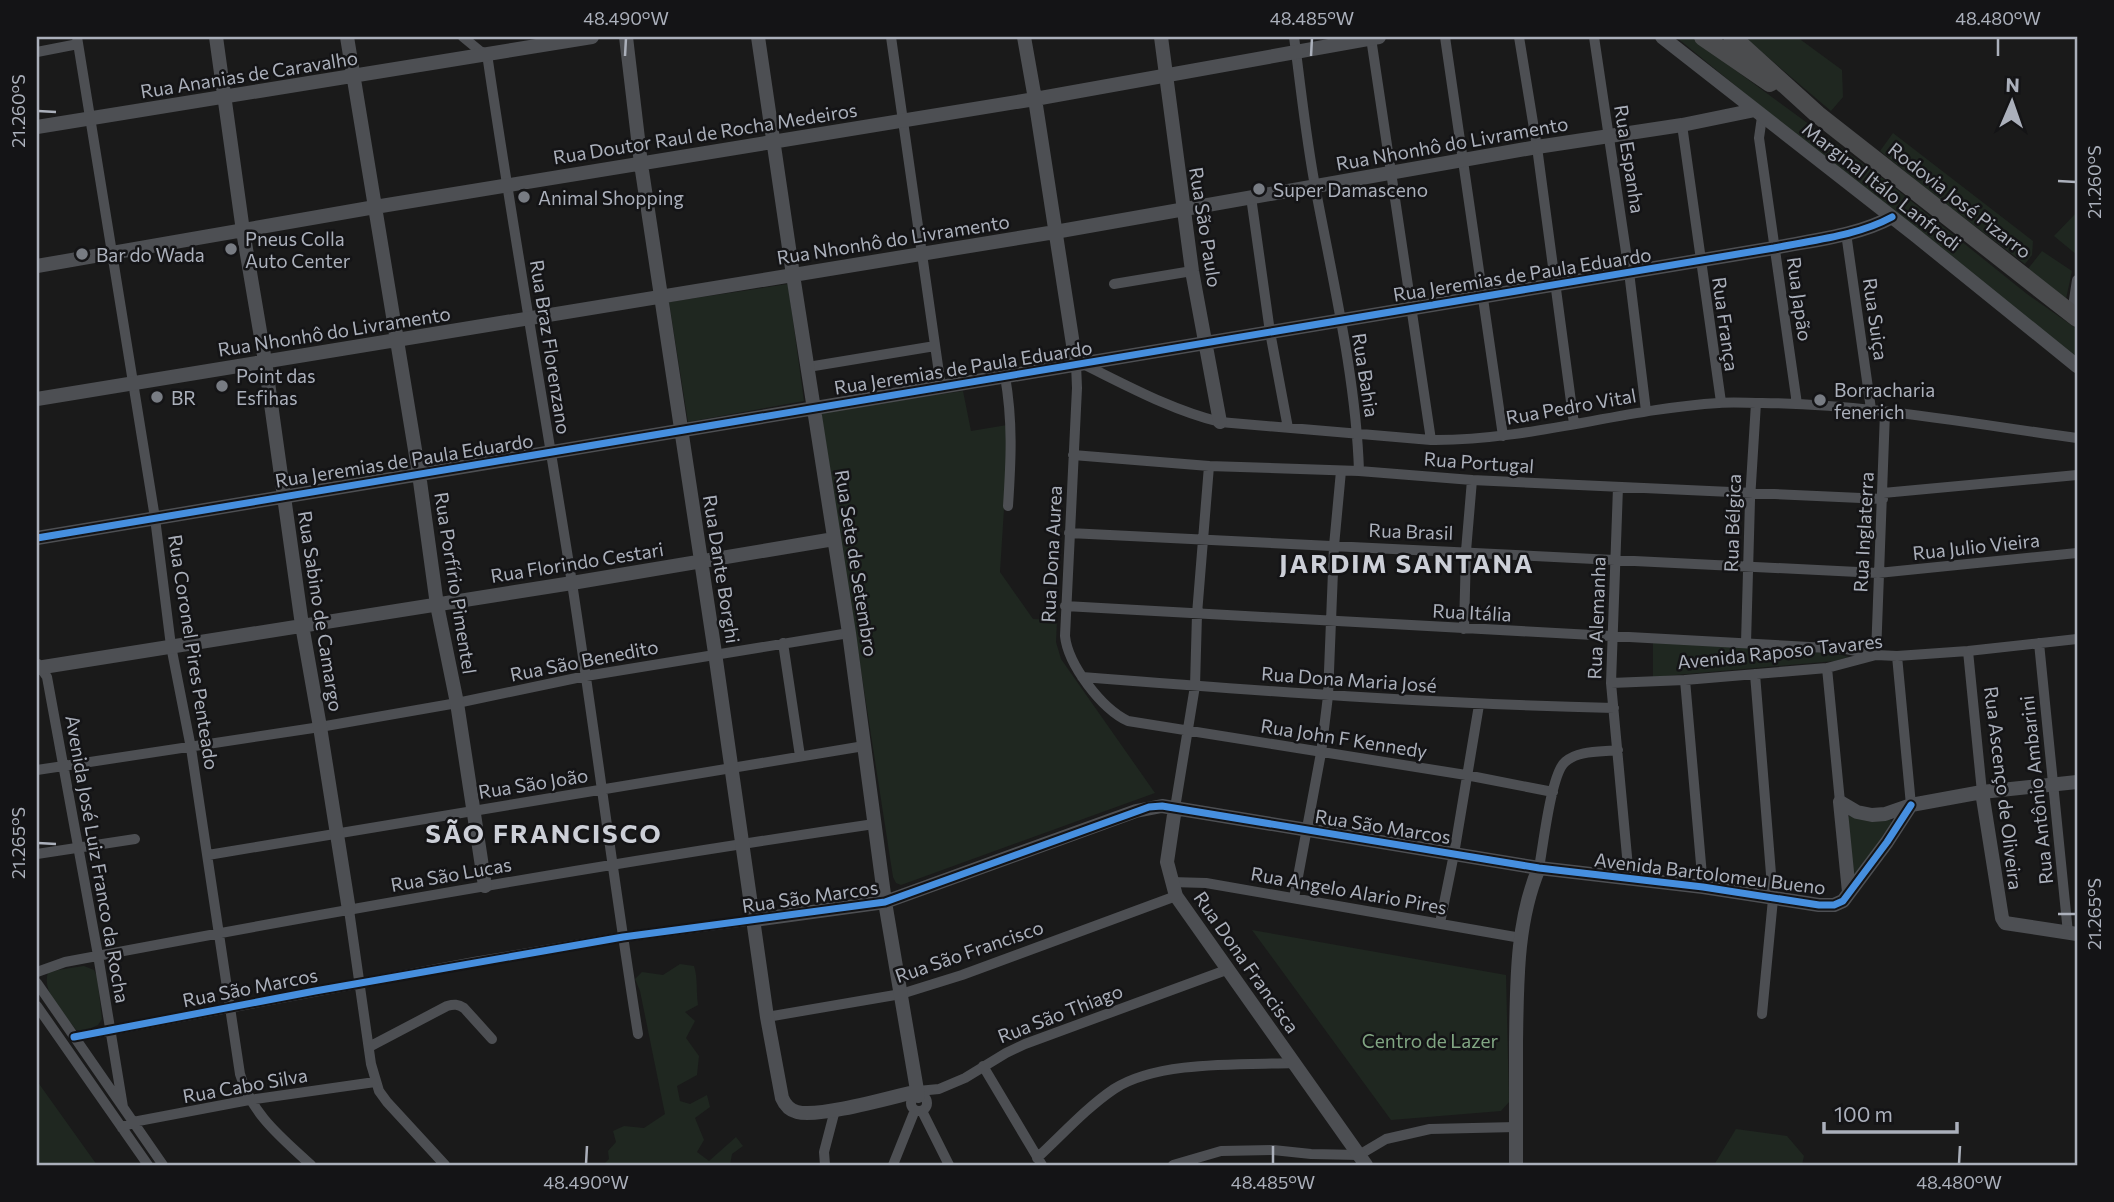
<svg xmlns="http://www.w3.org/2000/svg" width="2114" height="1202" viewBox="0 0 2114 1202" font-family="Commissioner,sans-serif">
  <rect width="100%" height="100%" fill="#1a1a1a"/>
  <!-- green -->
  <path fill="#1f2720" d="M1676 37H1695L1727 64 1885 180 2027 294 2077 329V359L1775 118Z
    M1744 37H1797L1842 70 1843 97 1831 111Z
    M1893 133 2033 241 2032 255 2025 264 1931 193 1880 151Z
    M2077 212V255L2054 236Z
    M2042 251 2072 271 2066 299 2027 270Z
    M788 284 804 401 688 422 669 302Z
    M963 391 971 431 1007 425 1009 430 1000 572 1033 619 1057 620 1056 642 1061 659 1155 793 901 885 896 883 893 877 821 412Z
    M1653 642 1834 653 1849 657 1835 661 1653 677Z
    M1849 816 1889 818 1892 823 1855 875 1853 874 1847 818Z
    M1252 930 1506 975 1509 1102 1501 1111 1391 1120Z
    M680 964 694 966C698 979 696 991 698 1005L685 1012 695 1021 686 1038 699 1056 697 1075 677 1086 680 1101 690 1104 707 1095 710 1107 695 1118 704 1140 697 1152 709 1161 736 1137 743 1146 732 1154 730 1165H603L609 1159 608 1151 616 1142 613 1131 624 1126 644 1128 665 1114 640 991 635 979 642 972 663 975Z
    M84 966 94 970 97 976 102 1019 98 1025 89 1029 81 1031 76 1030C65 1015 41 992 48 973L58 970Z
    M37 1081 97 1165H37Z
    M1736 1129 1787 1136 1804 1156 1802 1165H1714Z"/>
  <g fill="none" stroke-linecap="round" stroke-linejoin="round">
    <!-- minor -->
    <path stroke="#4d4f53" stroke-width="10" d="M77 37 155 518 171 646 191 748 240 1074C252 1115 281 1137 311 1165
      M463 37 480 51 487 54C513 231 544 406 572 583 595 733 614 884 638 1034
      M891 37 941 387
      M1294 37C1301 88 1306 140 1316 191 1333 282 1356 378 1359 471
      M1445 37 1503 436
      M1519 37 1537 147 1574 424
      M1594 37 1629 272 1646 411
      M1371 38 1431 440
      M37 52 78 44
      M1762 117 1759 138 1797 404
      M1682 125 1721 402
      M1251 197 1270 332 1288 428
      M1846 233 1871 409
      M1114 284 1192 271
      M2072 313 2077 280
      M1081 363C1126 385 1171 410 1220 422L1431 440C1528 441 1622 409 1719 403 1733 402 1748 403 1762 403 1867 404 1973 424 2077 438
      M1076 364 1077 388 1065 636C1068 665 1102 709 1128 721L1466 775 1553 792
      M808 367 935 346
      M1005 376C1013 422 1011 460 1008 506
      M1073 455 1209 466 1359 471 1472 480 1883 499
      M1618 487 1611 683 1629 878
      M1883 493 2077 475
      M1069 533 1878 573 2077 553
      M1065 606 1846 649 1876 655
      M1464 629 1466 551 1472 480
      M783 643 800 756
      M1746 643 1750 500 1756 403
      M2039 643 2068 933
      M1968 651 1982 792
      M1876 655 1885 412
      M1897 656 1911 805
      M38 664 47 677 98 955 123 1107
      M1827 668 1840 802
      M1755 674 1773 899 1762 1014
      M1082 677C1259 691 1436 704 1614 708
      M1685 680 1703 887
      M1611 683 1685 680 1827 668 1876 655 1897 656 1968 651 2077 639
      M37 770 320 727 457 703 586 676 849 633
      M1175 808 1195 686 1197 614 1209 466
      M37 854 135 839
      M208 855 864 746
      M1539 868C1543 847 1551 774 1565 762 1578 750 1602 752 1618 750
      M1171 882 1206 883 1521 938
      M1294 898 1321 753 1328 696 1334 546 1341 471
      M349 910 371 1064 379 1091 387 1102 445 1165
      M1440 923 1454 854 1479 705
      M37 972 65 962C334 911 604 864 874 824
      M37 983 163 1165
      M37 1006 148 1165
      M767 1017 901 994 962 975 1176 896
      M74 1037 474 962 623 937 754 920
      M369 1047 447 1006C454 1004 458 1004 464 1008L492 1039
      M983 1066 1042 1165
      M918 1091 939 1089 965 1078 1006 1053 1025 1044 1229 969
      M911 1103a8 8 0 1 1 16 0a8 8 0 1 1-16 0Z
      M922 1111 949 1165
      M122 1128 133 1122 249 1100 375 1082
      M1037 1158C1062 1135 1086 1108 1114 1089 1158 1060 1243 1065 1295 1063
      M825 1165 824 1152 835 1110
      M893 1165 915 1110
      M1173 1165 1221 1151 1273 1150 1311 1154 1359 1155 1386 1139 1430 1129 1516 1127"/>
    <!-- tertiary -->
    <path stroke="#4d4f53" stroke-width="14" d="M216 37 243 231 265 361 302 625 320 727 349 910
      M347 37 419 474 437 605 457 703 485 886
      M626 37 641 164 715 653 767 1017 782 1098C785 1105 789 1110 797 1112 820 1118 892 1097 918 1091
      M758 37 793 275 849 633 885 902 918 1096
      M1024 37 1035 99 1076 364
      M1161 37 1192 271 1220 422
      M1662 37 1915 235 2077 366
      M37 127 592 37
      M37 266 375 207 1035 99 1379 37
      M37 399 1055 232 1537 147 1682 125 1755 110
      M37 538 1774 248C1813 240 1857 236 1892 217
      M37 668 572 583 834 539
      M1982 792 2002 918 2005 923 2077 934
      M1840 802 1857 812 1872 815 1885 814 1911 805 1982 792 2077 782
      M1840 802 1849 892
      M1175 808 1167 862 1176 896 1366 1165
      M754 920 885 902 1136 811 1162 806 1539 868 1703 887 1819 905H1834L1843 901 1887 842 1911 805
      M1516 1165C1516 1124 1516 1083 1516 1042 1517 984 1516 922 1539 868"/>
    <!-- primary -->
    <path stroke="#4b4c4e" stroke-width="18" d="M1703 37 1770 83
      M1732 37 1817 114 2077 318"/>
    <!-- cycleway casing -->
    <g stroke="#141416" stroke-width="11">
      <path id="cycleway" d="M37 538 1774 248C1813 240 1857 236 1892 217
        M74 1037 315 991 623 937 885 902 1149 807 1162 806 1539 868 1703 887 1819 905H1834L1843 901 1887 842 1911 805"/>
    </g>
    <!-- cycleway -->
    <use href="#cycleway" stroke="#468fdf" stroke-width="7"/>
  </g>
  <!-- ticks -->
  <path fill="none" stroke="#abb0bb" stroke-width="2.5" d="M625 56 626 38M1311 56 1312 38M1998 56V38M38 111 56 112M2058 181 2076 182M38 843 56 844M2058 914H2076M586 1164 587 1146M1273 1164V1146M1959 1164 1960 1146"/>
  <!-- markers -->
  <g fill="#787c83" stroke="#141416" stroke-width="2.5">
    <circle cx="1259" cy="189" r="7"/>
    <circle cx="524" cy="197" r="7"/>
    <circle cx="231" cy="249" r="7"/>
    <circle cx="82" cy="254" r="7"/>
    <circle cx="222" cy="386" r="7"/>
    <circle cx="157" cy="397" r="7"/>
    <circle cx="1820" cy="400" r="7"/>
  </g>
  <g text-anchor="middle" dominant-baseline="central" stroke-width="5" stroke-linejoin="round" paint-order="stroke">
    <!-- street labels -->
    <g font-size="19" fill="#abb0bb" stroke="#141416">
      <text transform="translate(249 74) rotate(-9)">Rua Ananias de Caravalho</text>
      <text transform="translate(705 133) rotate(-9)">Rua Doutor Raul de Rocha Medeiros</text>
      <text transform="translate(1452 143) rotate(-10)">Rua Nhonhô do Livramento</text>
      <text transform="translate(1630 159) rotate(81)">Rua Espanha</text>
      <text transform="translate(1882 186) rotate(38)">Marginal Itálo Lanfredi</text>
      <text transform="translate(1960 200) rotate(38)">Rodovia José Pizarro</text>
      <text transform="translate(1206 227) rotate(81)">Rua São Paulo</text>
      <text transform="translate(893 239) rotate(-9)">Rua Nhonhô do Livramento</text>
      <text transform="translate(1522 274) rotate(-9)">Rua Jeremias de Paula Eduardo</text>
      <text transform="translate(1800 299) rotate(82)">Rua Japão</text>
      <text transform="translate(1876 319) rotate(82)">Rua Suiça</text>
      <text transform="translate(1726 324) rotate(82)">Rua França</text>
      <text transform="translate(334 331) rotate(-9)">Rua Nhonhô do Livramento</text>
      <text transform="translate(551 347) rotate(81)">Rua Braz Florenzano</text>
      <text transform="translate(963 367) rotate(-9)">Rua Jeremias de Paula Eduardo</text>
      <text transform="translate(1366 375) rotate(81)">Rua Bahia</text>
      <text transform="translate(1571 406) rotate(-10)">Rua Pedro Vital</text>
      <text transform="translate(404 460) rotate(-9)">Rua Jeremias de Paula Eduardo</text>
      <text transform="translate(1479 462) rotate(4)">Rua Portugal</text>
      <text transform="translate(1732 523) rotate(-88)">Rua Bélgica</text>
      <text transform="translate(1411 531) rotate(2)">Rua Brasil</text>
      <text transform="translate(1863 532) rotate(-87)">Rua Inglaterra</text>
      <text transform="translate(1976 546) rotate(-6)">Rua Julio Vieira</text>
      <text transform="translate(1051 554) rotate(-87)">Rua Dona Aurea</text>
      <text transform="translate(577 562) rotate(-9)">Rua Florindo Cestari</text>
      <text transform="translate(857 563) rotate(81)">Rua Sete de Setembro</text>
      <text transform="translate(722 569) rotate(81)">Rua Dante Borghi</text>
      <text transform="translate(456 583) rotate(81)">Rua Porfírio Pimentel</text>
      <text transform="translate(321 611) rotate(81)">Rua Sabino de Camargo</text>
      <text transform="translate(1472 612) rotate(3)">Rua Itália</text>
      <text transform="translate(1596 618) rotate(-88)">Rua Alemanha</text>
      <text transform="translate(1780 651) rotate(-6)">Avenida Raposo Tavares</text>
      <text transform="translate(194 652) rotate(81)">Rua Coronel Pires Penteado</text>
      <text transform="translate(584 660) rotate(-11)">Rua São Benedito</text>
      <text transform="translate(1349 679) rotate(4)">Rua Dona Maria José</text>
      <text transform="translate(1344 738) rotate(9)">Rua John F Kennedy</text>
      <text transform="translate(533 783) rotate(-9)">Rua São João</text>
      <text transform="translate(2004 788) rotate(83)">Rua Ascenço de Oliveira</text>
      <text transform="translate(2036 790) rotate(-96)">Rua Antônio Ambarini</text>
      <text transform="translate(1383 826) rotate(9)">Rua São Marcos</text>
      <text transform="translate(98 859) rotate(80)">Avenida José Luiz Franco da Rocha</text>
      <text transform="translate(1710 873) rotate(7)">Avenida Bartolomeu Bueno</text>
      <text transform="translate(451 874) rotate(-10)">Rua São Lucas</text>
      <text transform="translate(1349 890) rotate(10)">Rua Angelo Alario Pires</text>
      <text transform="translate(810 896) rotate(-8)">Rua São Marcos</text>
      <text transform="translate(969 951) rotate(-19)">Rua São Francisco</text>
      <text transform="translate(1247 962) rotate(55)">Rua Dona Francisca</text>
      <text transform="translate(250 987) rotate(-11)">Rua São Marcos</text>
      <text transform="translate(1060 1013) rotate(-21)">Rua São Thiago</text>
      <text transform="translate(245 1085) rotate(-10)">Rua Cabo Silva</text>
    </g>
    <!-- poi labels -->
    <g font-size="19" fill="#abb0bb" stroke="#141416" text-anchor="start">
      <text x="1273" y="189">Super Damasceno</text>
      <text x="538" y="197">Animal Shopping</text>
      <text x="245" y="238">Pneus Colla<tspan x="245" dy="22">Auto Center</tspan></text>
      <text x="96" y="254">Bar do Wada</text>
      <text x="236" y="375">Point das<tspan x="236" dy="22">Esfihas</tspan></text>
      <text x="1834" y="389">Borracharia<tspan x="1834" dy="22">fenerich</tspan></text>
      <text x="171" y="397">BR</text>
    </g>
    <!-- park labels -->
    <g font-size="19" fill="#81a683" stroke="#141416">
      <text x="1430" y="1040">Centro de Lazer</text>
    </g>
    <!-- district labels -->
    <g font-size="26" font-weight="bold" letter-spacing="2" fill="#cccfd7" stroke="#141416">
      <text x="1407" y="562">JARDIM SANTANA</text>
      <text x="544" y="832">SÃO FRANCISCO</text>
    </g>
  </g>
  <!-- border -->
  <rect width="2114" height="1202" fill="none" stroke="#141416" stroke-width="77"/>
  <!-- north arrow -->
  <g transform="translate(2012 102) rotate(2)" stroke="#141416" stroke-width="5" paint-order="stroke">
  <path d="M0-5L12 26L0 18L-12 26Z" fill="#abb0bb"/>
  <text y="-10" font-size="19" font-weight="bold" text-anchor="middle" fill="#abb0bb">N</text>
  </g>
  <!-- scale -->
  <path d="M1824 1122v10h133v-10" fill="none" stroke="#abb0bb" stroke-width="3.5"/>
  <text x="1834" y="1122" font-size="21" fill="#abb0bb" stroke="#141416" stroke-width="5" paint-order="stroke">100 m</text>
  <rect x="38" y="38" width="2038" height="1126" fill="none" stroke="#abb0bb" stroke-width="2.5"/>
  <g font-size="18" text-anchor="middle" fill="#abb0bb">
    <text x="626" y="25">48.490°W</text>
    <text x="1312" y="25">48.485°W</text>
    <text x="1998" y="25">48.480°W</text>
    <text transform="translate(19 111) rotate(-90)" y="6">21.260°S</text>
    <text transform="translate(2095 182) rotate(-90)" y="6">21.260°S</text>
    <text transform="translate(19 843) rotate(-90)" y="6">21.265°S</text>
    <text transform="translate(2095 914) rotate(-90)" y="6">21.265°S</text>
    <text x="586" y="1189">48.490°W</text>
    <text x="1273" y="1189">48.485°W</text>
    <text x="1959" y="1189">48.480°W</text>
  </g>
</svg>
